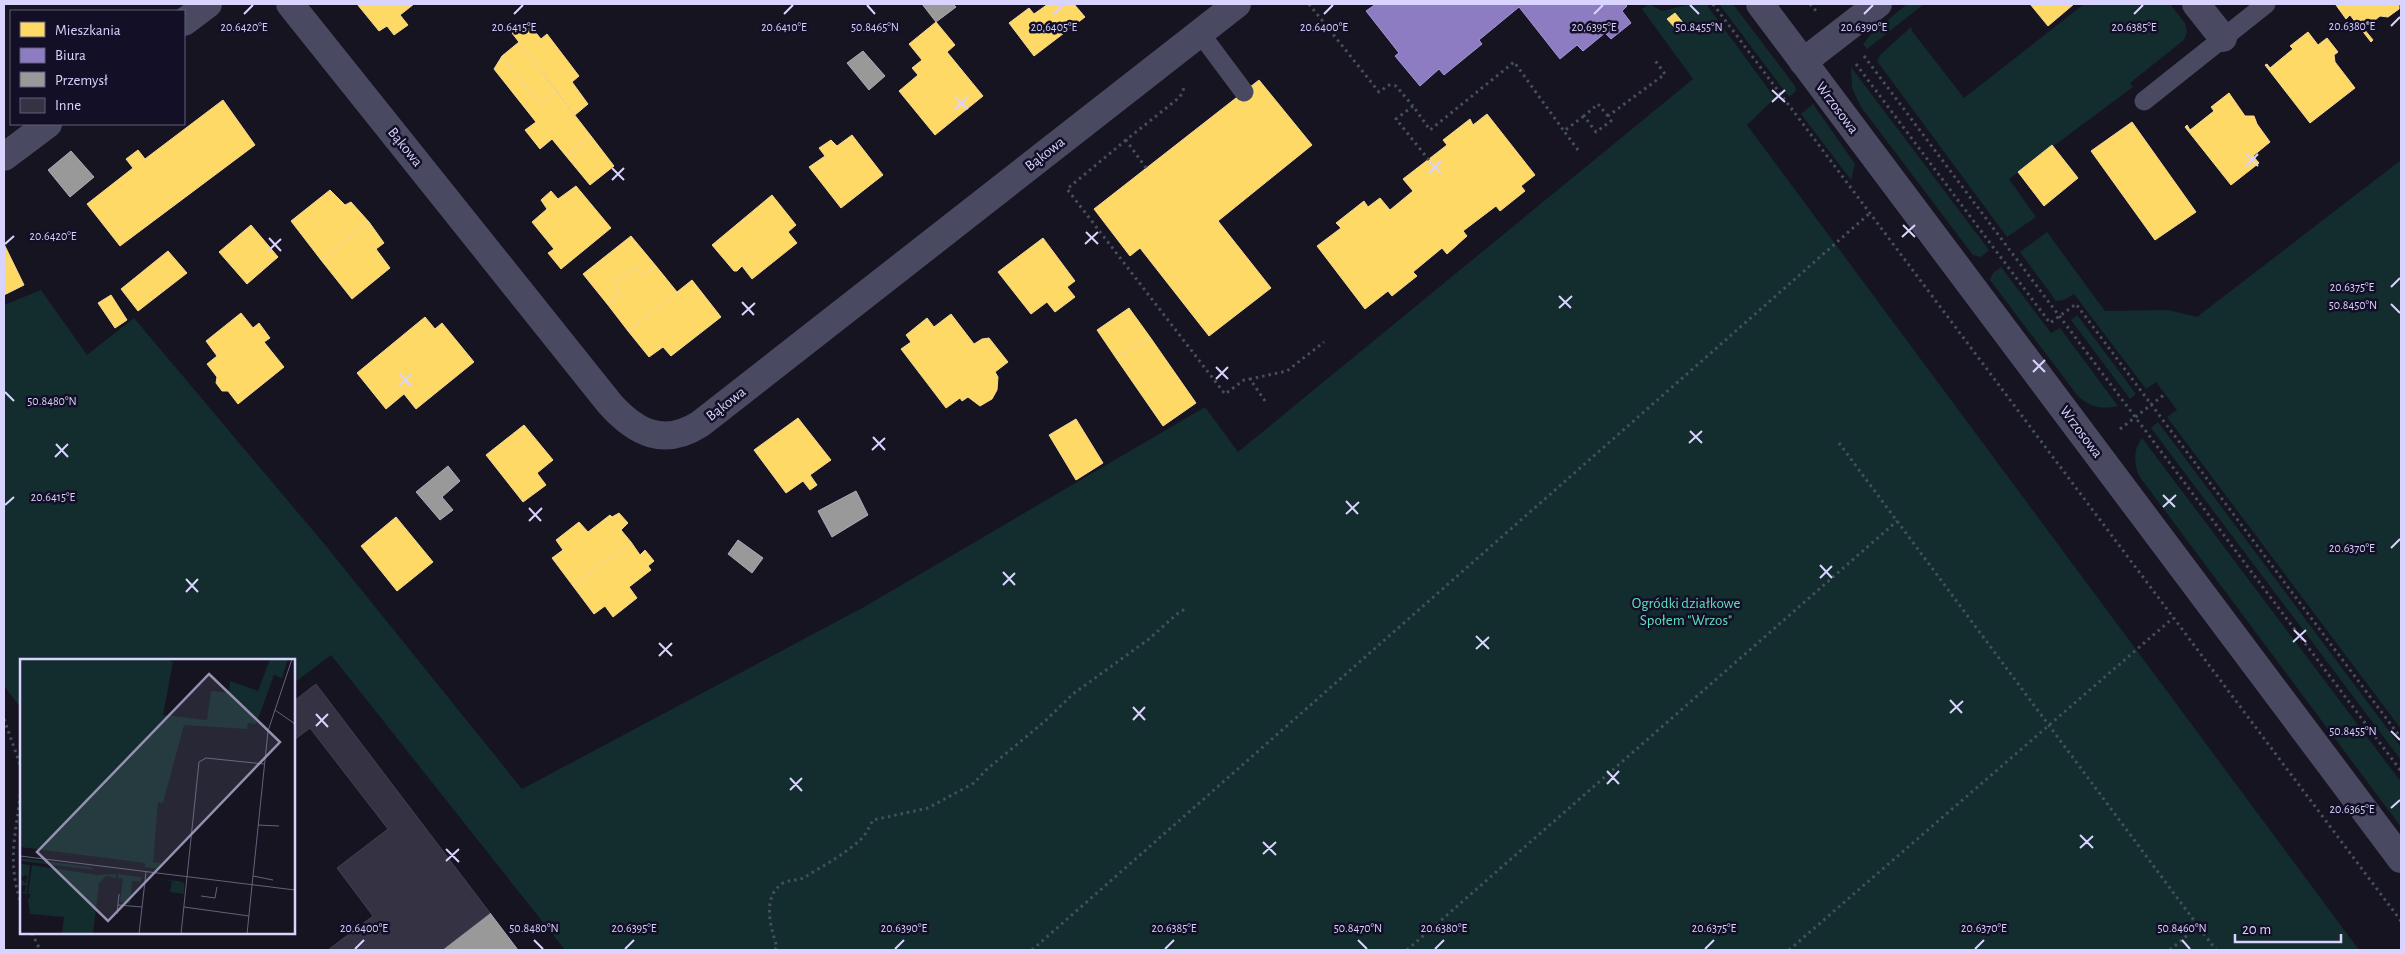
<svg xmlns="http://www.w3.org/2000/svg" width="2405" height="954" viewBox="0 0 2405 954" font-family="'Alegreya Sans',sans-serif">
  <rect width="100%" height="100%" fill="#161421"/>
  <!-- green -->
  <path fill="#132c2d" d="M1649 4 1662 11 1692 4H1706L1775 98 1747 125 2359 950H565L331 655 294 683V660H21V708L4 686V305L41 290 87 355 134 318 326 546 522 789 864 607 1205 407 1238 452 1693 79 1642 9Z
    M1719 4H1733L1795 86 1796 91 1789 97Z
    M1907 4H1924L1867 49 1863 44 1871 34Z
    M2084 4H2170L2185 23 2187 32 2184 40 2130 83 2133 87 2009 179 2036 217 2007 237 1877 61 1880 55 1911 27 1912 31 1964 98Z
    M1851 67 1989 250 1981 257 1973 255 1861 107 1852 88Z
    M1813 104 1855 164 1851 180 1801 114Z
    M2401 160V729L2167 417 2177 410 2156 382 2146 389 2074 294 2064 300 2056 301 2020 252 2047 232 2105 311 2168 310 2197 317Z
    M2001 267 2051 333 2060 328 2118 406C2101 410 2089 407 2077 395L1990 280 1993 273Z
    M2077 315 2136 394 2130 399 2071 320Z
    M2158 422 2401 747V760L2151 428Z
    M2142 438 2401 782V827L2139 476C2134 463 2133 450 2142 438Z"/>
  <!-- homes -->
  <path fill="#ffd966" stroke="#f4d894" d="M357 4H414L400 15 408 25 394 35 387 26 379 31Z
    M1048 4H1074L1085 17 1034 56 1009 23 1029 8 1034 14Z
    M2030 4H2074L2048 26Z
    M2338 4H2399V9L2388 17 2380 16 2364 29 2373 40 2371 42 2350 15 2346 19 2336 5Z
    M1675 13 1684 24 1677 30 1667 19Z
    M527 22 541 39 547 34 579 76 572 82 588 104 575 115 512 33Z
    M936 22 955 45 947 52 983 96 935 135 899 91 918 75 912 68 922 60 909 44Z
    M2308 32 2318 45 2327 38 2338 52 2334 55 2335 62 2355 88 2310 123 2265 65 2267 64 2270 68 2293 49 2290 46Z
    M519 42 556 91 540 104 502 56Z
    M502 56 540 104 556 91 591 136 566 156 552 139 540 149 525 130 536 122 494 69Z
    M1259 80 1312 145 1218 221 1271 288 1209 336 1140 248 1130 256 1094 209Z
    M2229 93 2245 116H2254L2257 124 2270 142 2253 156 2259 163 2231 185 2185 127 2187 125 2190 130 2214 111 2211 107Z
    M223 100 255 145 120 246 87 204 133 168 126 159 138 150 145 159Z
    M1487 114 1535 175 1521 186 1525 191 1500 211 1496 206 1463 231 1467 236 1447 254 1442 248 1413 272 1417 276 1392 296 1388 291 1365 309 1317 246 1341 228 1336 223 1364 201 1368 207 1380 198 1390 210 1413 191 1403 179 1447 145 1443 140 1470 119 1473 125Z
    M2132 122 2196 212 2155 240 2091 151Z
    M852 135 883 175 841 208 809 167 825 156 819 148 831 140 837 146Z
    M591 136 614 166 590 185 566 156Z
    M2052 145 2078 178 2044 206 2018 172Z
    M576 186 611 228 561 269 548 253 554 249 532 222 547 209 541 200 551 191 558 199Z
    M330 190 345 205 351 202 369 222 321 260 291 221Z
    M772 195 796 225 788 232 797 243 752 279 742 266 737 271H734L712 245Z
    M369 222 384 243 376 249 390 268 352 299 321 260Z
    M251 225 278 257 247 284 219 252Z
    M631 236 656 266 643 276 635 267 613 283 620 293 608 305 583 274Z
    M1043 238 1075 281 1067 287 1075 297 1055 312 1047 302 1031 314 998 272Z
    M4 244 24 285 4 295Z
    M168 251 187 273 138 311 121 289Z
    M656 266 677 292 628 331 608 305 620 293 613 283 635 267 643 276Z
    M692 280 721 317 671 356 663 347 649 357 628 331Z
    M111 295 127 320 115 328 98 303Z
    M1129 308 1150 337 1116 358 1097 330Z
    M241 313 253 328 259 323 270 338 264 342 284 367 238 404 228 391H222L216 383 217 377 207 364 217 356 206 341Z
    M951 314 974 344 982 339 989 338 1008 362 995 372 998 377 997 390 992 399 980 406 968 397 962 401 960 398 946 408 901 349 911 342 906 335 927 318 934 327Z
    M425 317 435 329 442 323 474 362 416 409 404 394 386 409 357 373Z
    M1150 337 1196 403 1163 426 1116 358Z
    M798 418 831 460 810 475 817 485 810 490 803 481 786 493 754 450Z
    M1076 419 1103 463 1076 480 1049 435Z
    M524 425 553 460 537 473 546 485 523 502 486 455Z
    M619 513 628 523 621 530 631 542 573 586 552 558 563 550 556 540 579 522 588 532 610 515 612 517Z
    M396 517 433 562 397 591 361 546Z
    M631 542 640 555 645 550 654 561 648 566 651 570 629 587 637 598 613 617 605 606 594 614 573 586Z"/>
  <!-- offices -->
  <path fill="#8e7cc3" stroke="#a496d5" d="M1376 4H1625L1627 6 1622 11 1631 23 1611 39 1605 33 1583 51 1577 45 1560 59 1519 7 1479 40 1482 44 1444 75 1439 69 1420 86 1395 56 1399 53 1366 11Z"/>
  <!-- industry -->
  <path fill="#999" stroke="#acabb8" d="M922 4H953L956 7 936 22Z
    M863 51 885 76 869 90 847 63Z
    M71 151 94 177 70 197 48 170Z
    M448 466 460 481 442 497 453 510 440 520 416 492Z
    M856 491 868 515 832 537 818 511Z
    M738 540 763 558 752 573 728 554Z
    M490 913 518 950H442Z"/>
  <!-- building -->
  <path fill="#343243" stroke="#433f54" d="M316 684 490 913 442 950H328L373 916 337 868 388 829 310 728 294 740V701Z"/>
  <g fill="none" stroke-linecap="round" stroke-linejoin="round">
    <!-- path -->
    <path stroke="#44505f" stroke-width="3" stroke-dasharray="2.5 4" stroke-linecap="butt" d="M1309 4 1379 92 1389 85 1396 86 1413 106
      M1713 4 2401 921
      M1810 4 1816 11
      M1864 56 2401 771
      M1856 64 2050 323 2076 304 2401 738
      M1608 116 1598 104 1584 116 1596 132 1611 121 1608 116 1665 74 1654 59
      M1126 140 1067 189 1225 394 1244 380 1250 379
      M1578 150 1564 131 1584 116
      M1429 160 1396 119 1413 106 1430 130 1514 62 1564 131
      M1146 168 1126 140 1180 97 1184 88
      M1265 401 1250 379 1287 371 1324 342
      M2120 429 2165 394
      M1839 443 2216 950
      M4 719 21 767
      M21 788C17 831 6 859 21 903
      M32 933 40 950
      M775 950 777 947C771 928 761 897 783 883 791 879 799 881 805 877 823 866 845 854 860 840 866 835 869 827 873 820L928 808 974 783 986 770 1044 722 1073 694 1149 639 1177 614 1185 609
      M1032 950 1870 213
      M1407 950 1897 521
      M1789 950 2173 618
      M2170 950 2198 926"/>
    <!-- service -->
    <path stroke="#4a4962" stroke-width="19" d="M1200 33 1244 92
      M2144 101 2266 4"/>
    <!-- minor -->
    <path stroke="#4a4962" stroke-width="28" d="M290 4 610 404C636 433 664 447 700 424L1237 4
      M2196 4 2223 38
      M184 22 208 4
      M1803 62 1878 4
      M4 157 48 124"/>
    <!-- tertiary -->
    <path stroke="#4a4962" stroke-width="28" d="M1760 4 2401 859"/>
  </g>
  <!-- ticks -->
  <path fill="none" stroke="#d9d4ff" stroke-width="2" d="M867 5 875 14M1690 5 1699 14M244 14 253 5M514 14 523 5M784 14 793 5M1054 14 1063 5M1324 14 1333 5M1594 14 1603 5M1864 14 1873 5M2134 14 2143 5M2391 26 2400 17M1772 90 1785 102M955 97 968 109M1772 102 1785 90M955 109 968 97M2246 154 2258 166M1429 161 1441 173M2246 166 2258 154M612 168 624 180M1429 173 1441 161M612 180 624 168M1903 225 1915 237M1086 232 1098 244M1902 237 1915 225M269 238 281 251M5 244 14 236M1085 244 1098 232M268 251 281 239M2391 287 2400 278M1559 296 1571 308M742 302 754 315M2391 304 2400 313M1559 308 1572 296M742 315 755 303M2033 360 2045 372M1216 367 1228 379M2033 372 2045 360M399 373 411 386M1216 379 1228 367M399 386 411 374M5 392 14 401M1690 431 1702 443M873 437 885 450M1689 443 1702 431M56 444 68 457M872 450 885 438M55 457 68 444M2163 495 2175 507M1346 501 1358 514M5 505 14 497M2163 507 2176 495M529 508 541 521M1346 514 1359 502M529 521 542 508M2391 548 2400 539M1820 565 1832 578M1003 572 1015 585M1820 578 1832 566M186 579 198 592M1003 585 1015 573M186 592 198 579M2294 630 2306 642M1476 636 1489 649M2293 642 2306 630M659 643 672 656M1476 649 1489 637M659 656 672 643M1950 700 1962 713M1133 707 1145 720M1950 713 1963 701M316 714 328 727M1133 720 1145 707M316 726 328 714M2391 731 2400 740M1607 771 1619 784M790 778 802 791M1607 784 1619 771M790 790 802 778M2391 808 2400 800M2080 835 2093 848M1263 842 1276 855M2080 848 2093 836M446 849 459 862M1263 854 1276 842M446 861 459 849M534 940 543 949M1358 940 1367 949M2182 940 2190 949M355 949 364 940M625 949 634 940M895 949 904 940M1165 949 1174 940M1435 949 1444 940M1705 949 1714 940M1975 949 1984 940"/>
  <g text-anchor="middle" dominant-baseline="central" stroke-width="5" stroke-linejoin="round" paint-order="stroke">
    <!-- street labels -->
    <g font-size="15" fill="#d9d4ff" stroke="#130f26">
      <text transform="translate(1837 108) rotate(53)">Wrzosowa</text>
      <text transform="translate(405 147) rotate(51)">Bąkowa</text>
      <text transform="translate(1045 154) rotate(-38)">Bąkowa</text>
      <text transform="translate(726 404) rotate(-38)">Bąkowa</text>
      <text transform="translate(2081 432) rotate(53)">Wrzosowa</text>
    </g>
    <!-- park labels -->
    <g font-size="15" fill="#5fe0c0" stroke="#130f26">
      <text x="1686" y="603">Ogródki działkowe<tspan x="1686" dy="17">Społem "Wrzos"</tspan></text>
    </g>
  </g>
  <!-- overview -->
  <g transform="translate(20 659)">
    <rect width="275" height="275" fill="#161421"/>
    <path d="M0 0H146L153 3 143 56 187 61 191 32 209 34 210 22 238 32 250 0H268L262 19 254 16 236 65 228 64 227 70 164 66 143 144 138 143 133 203 142 204 138 210 125 208V204L0 188ZM0 199 71 208 74 211 0 202ZM0 205 10 206 6 240V235L0 233H5L6 226 0 227V220L6 224 7 216 1 218ZM12 206 77 216 96 215V219L86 217 79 224 73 275H42L44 258 10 255 8 241 11 235H8ZM98 215 121 218V223L112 222 110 245 100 243 103 220 98 219ZM134 220 159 222 164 224V235L150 233 152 222Z" fill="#132c2d"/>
    <path fill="none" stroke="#64617a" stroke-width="1" d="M255 51 275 65M238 166 259 167M0 197 275 231M233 217 253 221M181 237 195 239 197 228M98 246 122 248M164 248 229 257M97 255 99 235M119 275 126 213M161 275 179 103 186 99 244 105M227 275 248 72 272 0"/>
    <path fill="#9591b1" fill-opacity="0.15" stroke="#9591b1" stroke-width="2.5" d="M189 15 260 83 88 262 17 193Z"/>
    <rect width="275" height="275" fill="none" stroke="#d9d4ff" stroke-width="2.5"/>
  </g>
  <g font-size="12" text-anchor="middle" fill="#d9d4ff" stroke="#130f26" stroke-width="5" stroke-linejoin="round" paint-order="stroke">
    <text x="2352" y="30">20.6380°E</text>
    <text x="244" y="31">20.6420°E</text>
    <text x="514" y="31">20.6415°E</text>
    <text x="784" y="31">20.6410°E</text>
    <text x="1054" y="31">20.6405°E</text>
    <text x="1324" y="31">20.6400°E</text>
    <text x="1594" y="31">20.6395°E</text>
    <text x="1864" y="31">20.6390°E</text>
    <text x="2134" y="31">20.6385°E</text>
    <text x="875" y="31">50.8465°N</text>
    <text x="1699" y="31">50.8455°N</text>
    <text x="53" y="240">20.6420°E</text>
    <text x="2352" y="291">20.6375°E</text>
    <text x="2353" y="309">50.8450°N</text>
    <text x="52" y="405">50.8480°N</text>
    <text x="53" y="501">20.6415°E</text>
    <text x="2352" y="552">20.6370°E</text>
    <text x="2353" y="735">50.8455°N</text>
    <text x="2352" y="813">20.6365°E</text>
    <text x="534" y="932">50.8480°N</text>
    <text x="1358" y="932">50.8470°N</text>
    <text x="2182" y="932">50.8460°N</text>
    <text x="364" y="932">20.6400°E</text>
    <text x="634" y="932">20.6395°E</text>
    <text x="904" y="932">20.6390°E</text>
    <text x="1174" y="932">20.6385°E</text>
    <text x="1444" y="932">20.6380°E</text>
    <text x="1714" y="932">20.6375°E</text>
    <text x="1984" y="932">20.6370°E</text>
  </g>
  <!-- border -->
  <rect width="2405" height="954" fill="none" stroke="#d9d4ff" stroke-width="10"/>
  <!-- legend -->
  <rect x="10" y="10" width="175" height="115" fill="#130f26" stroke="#625e7d"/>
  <rect x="20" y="22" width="25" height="15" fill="#ffd966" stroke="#625e7d"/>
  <text x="55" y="35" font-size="15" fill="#d9d4ff">Mieszkania</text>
  <rect x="20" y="48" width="25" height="15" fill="#8e7cc3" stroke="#625e7d"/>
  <text x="55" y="60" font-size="15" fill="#d9d4ff">Biura</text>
  <rect x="20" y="72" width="25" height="15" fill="#999999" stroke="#625e7d"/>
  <text x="55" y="85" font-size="15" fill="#d9d4ff">Przemysł</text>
  <rect x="20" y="98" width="25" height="15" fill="#343243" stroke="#625e7d"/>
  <text x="55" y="110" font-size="15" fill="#d9d4ff">Inne</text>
  <!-- scale -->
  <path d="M2235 934v8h106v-8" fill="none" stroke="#d9d4ff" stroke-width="2.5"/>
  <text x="2242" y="934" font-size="15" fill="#d9d4ff" stroke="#130f26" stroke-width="4" paint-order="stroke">20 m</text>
</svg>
